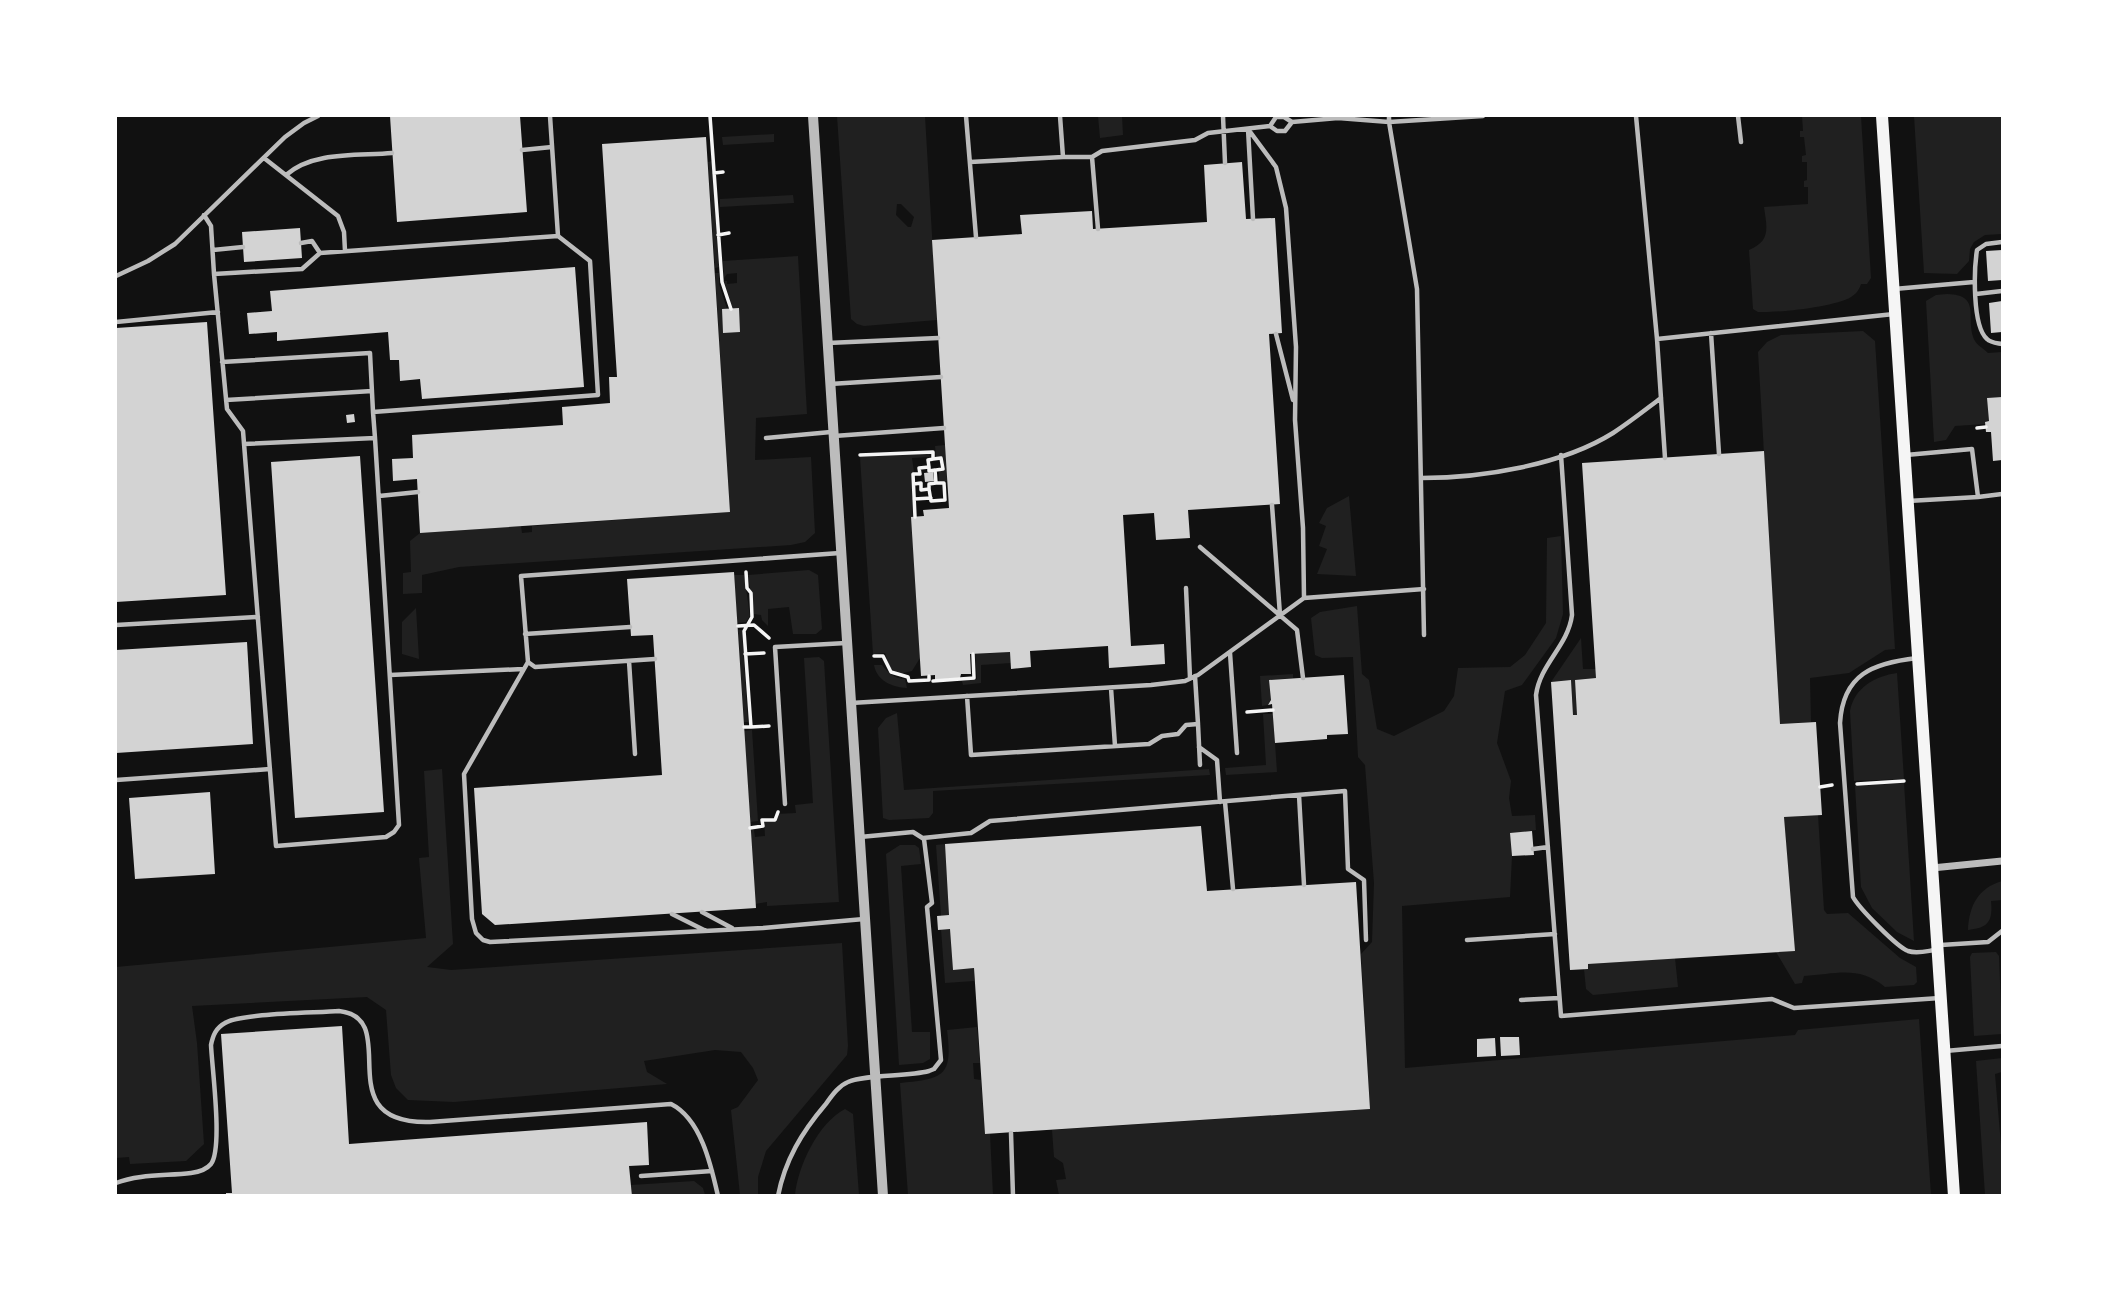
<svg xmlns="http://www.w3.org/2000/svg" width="2118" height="1311" viewBox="0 0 2118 1311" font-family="'IBM Plex Serif',serif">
  <rect width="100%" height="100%" fill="#111"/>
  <!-- green -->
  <path fill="#202020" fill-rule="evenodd" d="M837 116H925L937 320 864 326 857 324 851 319ZM897 204H901L914 217 911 227H908L896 215Z
    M1098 116H1122L1123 135 1100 138Z
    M1802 116H1861L1871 278 1867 284H1861C1859 290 1856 294 1851 297 1835 307 1777 313 1758 312L1753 309 1749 250C1771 241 1767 228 1764 207L1808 204V187H1804V181L1807 180V162H1802V156L1806 155 1804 137H1800V131H1803Z
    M1914 116H2002V234L1985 235 1974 242 1970 249 1969 261 1957 274 1924 273Z
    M774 134V142L723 145 722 137Z
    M712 161 719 267 715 268 708 162Z
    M793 195 794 203 720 207V199Z
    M798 256 807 414 756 418 755 460 811 457 815 533 805 542 791 545 459 567 422 575V593L403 594V573L411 572 410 541 420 533 521 526 522 533 532 532V526L730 512 715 273H719V284L727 309 722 310 723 333 733 309 724 281H727V284L737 283V273L727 274 724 278 723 261Z
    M1947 294C1983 295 1964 319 1975 341 1977 345 1984 349 1988 353L2002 352V397L1987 398 1989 421 1985 422V424L1955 426 1946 440 1934 442 1926 301 1936 295Z
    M1863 331 1875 341 1895 649 1885 650 1849 673 1810 678 1811 722 1780 724 1758 352 1767 342 1781 335Z
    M945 445 947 481H939V471L944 470 943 457H936L935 446Z
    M929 452 930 457 912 458 914 472H911L913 517 911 518 920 658 912 671 899 674 890 668 885 653 873 654 860 457Z
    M1349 496 1356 576 1317 574 1327 549 1319 546 1326 526 1319 523 1327 508Z
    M1561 536 1563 614 1556 638 1522 685 1505 691 1497 743 1511 781 1509 798 1512 816 1535 815 1536 830 1510 834 1512 856 1510 897 1402 906 1405 1068 1795 1035 1798 1030 1919 1019 1931 1195H1059L1056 1180 1066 1179 1063 1163 1054 1157 1052 1130 1370 1109 1361 954 1372 942 1374 883 1365 765 1358 757 1353 657 1322 658 1315 655 1311 618 1320 612 1357 606 1362 674 1369 680 1377 729 1394 736 1444 711 1454 696 1458 668 1510 667 1525 655 1546 623 1547 538Z
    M809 570 818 575 822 629 816 634H793L789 607 768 609V626L762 620 761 615 754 614 748 575Z
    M734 575H744L750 616 746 622 737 623Z
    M416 608 419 659 402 654V622Z
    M738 630H742L748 722H744Z
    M1581 638 1583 669H1596V678L1575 680 1577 715H1573L1571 680 1551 682Z
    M1010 652 1011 663 981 665V683L963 685 962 681 977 679 975 654Z
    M819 657 824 661 839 902 767 906V902L755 904 750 830H754L755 837 765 836 764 821H776V814L796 813 795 805 813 803 804 658Z
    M874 665H882C889 674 894 678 905 679L907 688C892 687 877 681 874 665Z
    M1897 673 1904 779 1854 781 1850 711C1854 688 1875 676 1897 673Z
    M1293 674V678L1269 680 1271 700 1268 705 1262 706 1260 676Z
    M897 713 904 790 1209 769 1210 775 933 791V813L929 818 889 820 883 818 878 728 886 718Z
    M1263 714H1273L1277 772 1226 775 1225 768 1266 765Z
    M752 730 758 821 750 822 744 731Z
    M442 769 453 944 427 967 451 970 842 943 848 1046 847 1055 766 1151 758 1177V1195H740L731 1110 738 1107 758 1080 753 1068 741 1052 715 1050 644 1061 647 1072 667 1084 454 1102 408 1100 396 1088 391 1075 386 1010 367 997 192 1006 197 1043 204 1144 186 1161 130 1164 129 1157 116 1158V967L426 938 419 858 429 857 424 771Z
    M1904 783 1914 941 1897 932 1872 908 1861 887 1855 786Z
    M1818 815 1824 910 1827 914 1848 913 1900 958 1916 967 1917 982 1914 985 1885 987C1859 965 1836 974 1804 976L1802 983 1795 984 1776 952 1794 950 1784 817Z
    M945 844 949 915 941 916 936 845Z
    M900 845H915L919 848 921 864 901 866 912 1032H930V1059L923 1063 899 1065 886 854Z
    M2002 881V900L1991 901C1993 922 1988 928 1968 930 1969 906 1978 888 2002 881Z
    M941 929H950L953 969 974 968V981L945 983Z
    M1996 952 1999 956 2002 1034 1974 1036 1970 957 1972 953Z
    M1675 958 1678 987 1593 995 1586 989 1584 969 1588 964Z
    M977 1027 980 1063H973L974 1079 981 1080 985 1134H990L993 1195H908L900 1083C944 1079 953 1076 947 1030Z
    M2002 1058V1072L1995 1074 2002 1157V1195H1985L1976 1061Z
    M845 1109 853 1114 859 1195H795C798 1166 818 1123 845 1109Z
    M694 1181 703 1188 705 1195H632L631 1185Z"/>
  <!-- building -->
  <path fill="#d3d3d3" d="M390 116H520L527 212 397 222Z
    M706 137 730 512 420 533 417 479 393 481 392 459 413 458 412 435 563 425 562 407 610 403 609 377H617L602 144Z
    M1242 162 1246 219 1275 218 1282 333 1269 334 1280 504 1188 510 1190 538 1156 540 1154 513 1123 515 1131 646 1164 644 1165 664 1109 668 1108 646 1030 651 1031 667 1011 669 1010 652 970 654 971 674H961L960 678 935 680V675L921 676 911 517 924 516 923 510 949 508 932 240 1022 234 1020 215 1092 211 1093 229 1207 222 1204 165Z
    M300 228 302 258 244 262 242 232Z
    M2002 250V280L1988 281 1986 251Z
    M575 267 584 387 422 399 420 379 400 381 399 360H390L388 332 277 341V332L249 334 247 313 272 311 270 291Z
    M2002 301V332L1991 333 1989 303Z
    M739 308 740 332 723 333 722 309Z
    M207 322 226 595 116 602V328Z
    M2002 397V460L1993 461 1991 432H1986L1985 422 1989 421 1987 398Z
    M354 414 355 422 347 423 346 415Z
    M1764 451 1780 724 1816 722 1822 815 1784 817 1795 951 1588 964V969L1570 970 1551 682 1571 680 1573 715H1577L1575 680 1596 678 1582 463Z
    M360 456 384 812 295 818 271 462Z
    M933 472 934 481 925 482 924 473Z
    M734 572 756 908 495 925 482 914 474 788 662 775 653 635 631 636 627 579Z
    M247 642 253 744 116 753V650Z
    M1344 675 1348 734 1327 735V739L1275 743 1272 704 1268 705 1271 700 1269 680Z
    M210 792 215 874 135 879 129 798Z
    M1201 826 1207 891 1356 882 1370 1109 985 1134 974 968 953 970 950 929 938 930 937 916 949 915 945 844Z
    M1532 831 1534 855 1512 856 1510 833Z
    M342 1026 349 1144 647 1122 649 1165 629 1166 632 1196H226V1193H232L221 1034Z
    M1500 1037H1519L1520 1055 1501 1056Z
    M1495 1038 1496 1056 1477 1057V1039Z"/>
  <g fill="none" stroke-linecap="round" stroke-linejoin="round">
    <!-- path -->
    <path stroke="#f5f5f5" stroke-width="3.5" d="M710 116 722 282 731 309
      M714 173 723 172
      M718 235 729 233
      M1977 428 1986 427
      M860 455 933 452V459L928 460 929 467 919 468 920 474H913L915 517
      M933 459 941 458 943 469 936 470
      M914 484 921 483V490L929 489V484L936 483 935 470 929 471V467
      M929 489 931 501 945 500 944 483H936
      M914 499 931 498
      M738 626 754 625 769 638
      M745 654 764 653
      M874 656H883L891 672 908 677 909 681 929 680V676
      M933 681 974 678 973 654
      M1247 712 1273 710
      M744 727H751L744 631 752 617 751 593 747 588 746 572
      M751 727 769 726
      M1857 784 1904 781
      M1820 787 1832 785
      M750 828 763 826 762 820H775L778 812"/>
    <!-- service -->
    <path stroke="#bcbcbc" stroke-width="4.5" d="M966 116 976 237
      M1223 116 1225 163
      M1636 116 1657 339 1665 458
      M1738 116 1741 142
      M1292 122 1285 131H1277L1270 126 1276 117H1284L1292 122 1338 118 1389 122V116
      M1248 129 1253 219
      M522 150 552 147
      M1063 157H1092L1102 151 1195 140 1208 133 1270 126
      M1092 157 1098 229
      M264 158 338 216 344 232 345 251
      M970 162 1063 157 1060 116
      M286 175C313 151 358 156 392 153
      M204 215 211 226 214 274 302 269 320 253 558 236 550 116
      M2002 242 1986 244 1977 250C1974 269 1972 326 1987 339 1991 343 1997 343 2002 344
      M301 243 312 241 320 253
      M213 250 243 247
      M214 274 227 409 243 431 276 846 386 837 394 832 399 825 375 438
      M116 276 148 261 175 244 285 137 304 123 318 116
      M1894 289 1974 282
      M1976 294 2002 291
      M116 322 218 312
      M1711 333 1719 454
      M1276 334 1293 400
      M1657 339 1894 314
      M828 343 938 338
      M222 362 370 353 373 412
      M830 384 941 377
      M226 400 372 391
      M834 436 944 428
      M766 438 831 432
      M244 444 375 438 373 412 598 395 590 261 558 236
      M1561 455 1572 615C1568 646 1540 664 1536 695L1561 1016 1772 999 1794 1008 1940 998
      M1906 455 1972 449 1978 497 1908 501
      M1422 478C1482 478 1562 465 1613 433 1630 422 1645 410 1661 398
      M379 496 418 492
      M1978 497 2002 494
      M1272 505 1280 615
      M1200 547 1297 630 1303 678
      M840 553 521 576 528 662 464 774 472 919 476 933 483 940 490 942 763 928 864 919
      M1186 588 1190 678
      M1304 598 1424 589
      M116 625 258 617
      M525 634 630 627
      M1424 635 1417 289 1389 122 1483 116
      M1230 653 1237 753
      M1917 658C1873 663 1843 674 1840 723L1853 897C1859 908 1897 947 1908 951 1917 954 1927 951 1935 950
      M629 661 635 754
      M528 662 535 667 655 659
      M390 675 523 669
      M1111 688 1115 746
      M967 696 971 755 1149 744 1162 736 1178 734 1186 725 1198 724 1195 676
      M851 703 1151 685 1185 681 1198 675 1304 598 1303 528 1295 420 1296 347 1286 208 1276 167 1248 129
      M1198 724 1200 765
      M1199 747 1217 760 1220 802
      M116 780 270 769
      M1299 795 1304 885
      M1225 802 1233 889
      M785 804 775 647 846 643
      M923 838 971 833 990 821 1345 791 1348 869 1364 880 1366 940
      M1533 849 1548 847
      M702 912 732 928
      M672 914 706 931
      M1467 940 1555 934
      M1941 945 1988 942 2002 931
      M1521 1000 1559 998
      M1945 1051 2002 1046
      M1011 1133 1013 1196
      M641 1176 712 1171
      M116 1183C139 1174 166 1176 191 1173 199 1172 206 1170 211 1164 223 1148 212 1068 211 1045 213 1035 216 1028 225 1023 241 1013 316 1013 339 1011 405 1018 324 1125 430 1122L671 1104C701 1119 711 1165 718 1196
      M778 1196C785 1160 802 1132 825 1105 831 1097 838 1086 848 1082 866 1074 907 1077 929 1071L934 1069 941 1060 927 907 932 903 924 839 913 832 860 837"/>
    <!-- minor -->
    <path stroke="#bcbcbc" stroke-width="7" d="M1932 868 2002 861"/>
    <!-- tertiary -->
    <path stroke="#bcbcbc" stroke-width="10" d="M813 116 883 1196"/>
    <!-- secondary -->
    <path stroke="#f5f5f5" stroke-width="12" d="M1882 116 1954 1196"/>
  </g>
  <!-- border -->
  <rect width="2118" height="1311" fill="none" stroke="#ffffff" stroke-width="234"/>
</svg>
